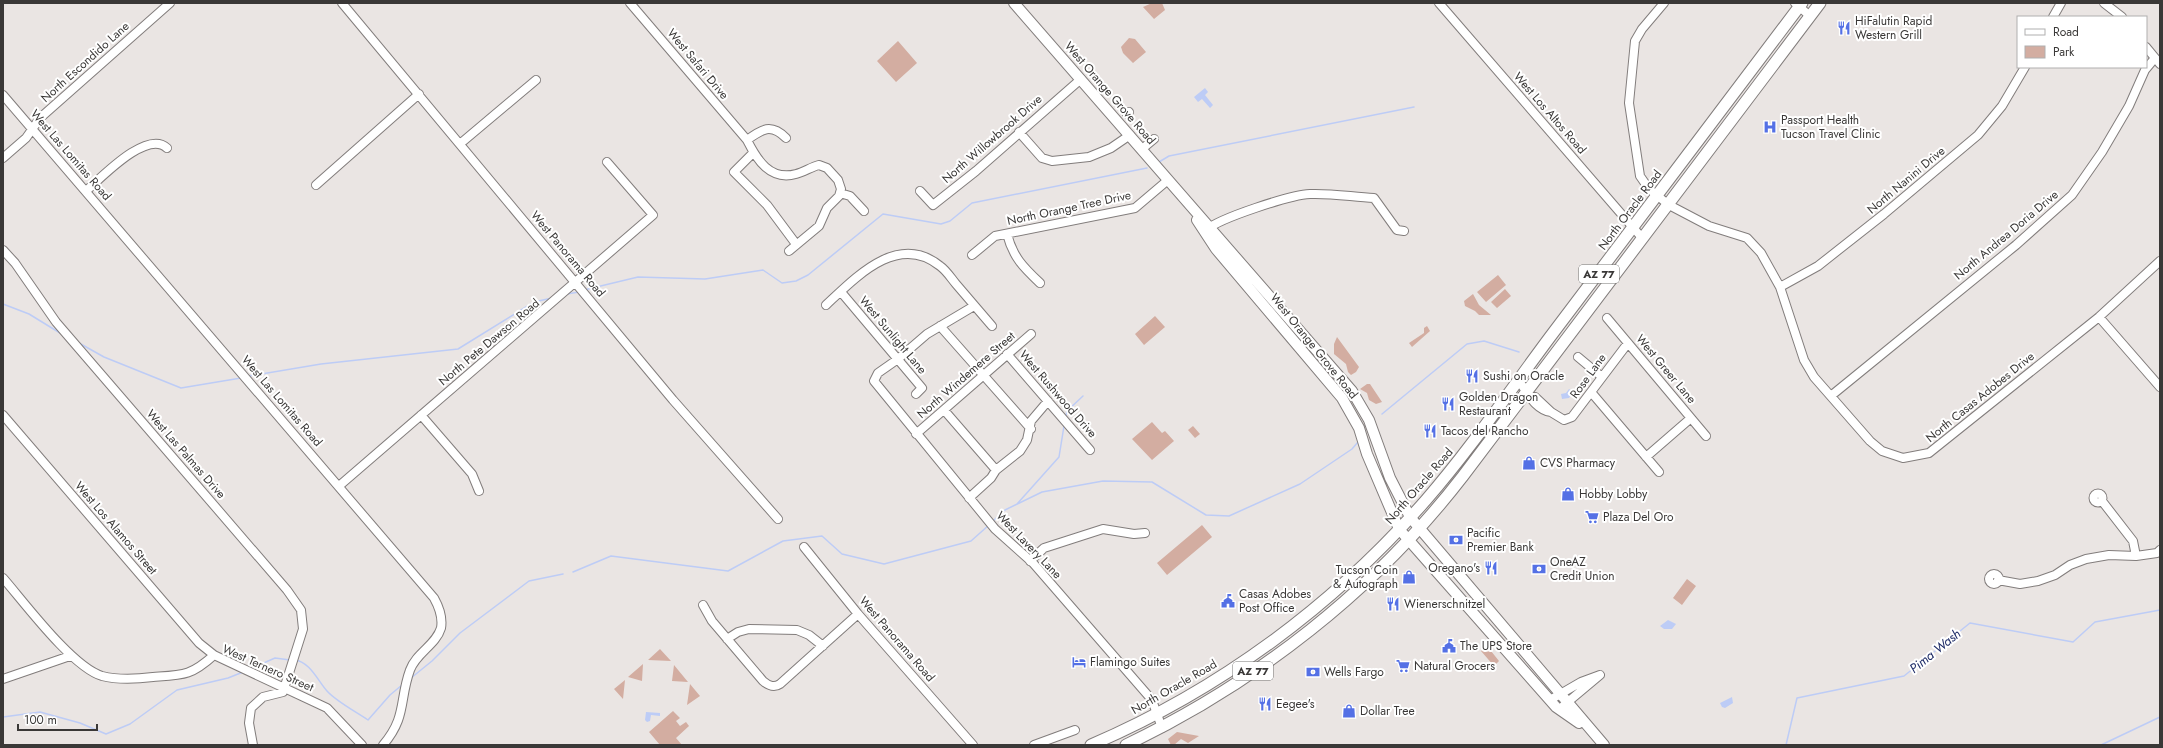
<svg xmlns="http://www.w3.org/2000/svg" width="2163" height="748" viewBox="0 0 2163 748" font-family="Jost,sans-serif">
  <rect width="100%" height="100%" fill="#eae5e3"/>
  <!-- green -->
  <path fill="#d3ada1" d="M1152 3H1162L1165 10 1154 19 1143 7Z
    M1129 38 1135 39 1146 52 1133 63 1123 53 1121 47Z
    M898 41 917 63 896 82 877 61Z
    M1498 275 1506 285 1486 302 1477 292Z
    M1505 289 1511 296 1497 308 1491 302Z
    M1473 294 1479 305 1491 315H1479L1475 311 1465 306 1464 301Z
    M1155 316 1165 327 1144 345 1135 334Z
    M1427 326 1430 331 1412 347 1409 343 1424 333V328Z
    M1337 337 1359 367 1356 372 1351 375 1348 372 1346 364 1334 354V344Z
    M1367 384H1370L1382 402 1376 404 1369 400 1367 393 1360 389Z
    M1152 422 1162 433 1165 431 1174 441 1152 460 1132 439Z
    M1193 426 1200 434 1195 438 1188 430Z
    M1202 525 1212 537 1167 575 1157 563Z
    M1687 579 1696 586 1682 605 1673 598Z
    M1487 646 1499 661 1494 666 1481 651Z
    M660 649 671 661 648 660Z
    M643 664 642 681 628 677Z
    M674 665 688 682 672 681Z
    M625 680 623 699 614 689Z
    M690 684 700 696 687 705Z
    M673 711 680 718 676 721 680 726 686 722 689 726 676 738 682 745H660L649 732Z
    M1177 732 1199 736 1188 743 1181 739 1174 745H1171L1168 739Z"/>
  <!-- water -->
  <path fill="#bdccf6" d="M1205 88 1208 92 1205 95 1213 105 1210 108 1202 99 1198 102 1194 97Z
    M1569 389 1573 392 1569 398 1562 399 1561 394 1566 393Z
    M1668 620 1676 624 1672 629H1664L1660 626Z
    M1732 697 1733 703 1725 708 1722 707 1720 703Z
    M646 712 660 713V716L651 715 650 721 647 722 645 720Z"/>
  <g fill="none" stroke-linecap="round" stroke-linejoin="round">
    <!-- stream -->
    <path stroke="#bdccf6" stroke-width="1.5" d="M1159 162 1169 156 1414 107
      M584 290 638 277 705 279 763 270 782 283 796 281 808 275 883 214 941 224 950 221 972 203 1147 168
      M567 294 579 292
      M3 304 29 314 60 333
      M79 343 104 357 181 388 241 378
      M249 376 321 364 458 349 534 302 552 298
      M1382 414 1467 344 1484 341 1519 352
      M1066 416 1067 411 1083 396
      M1017 504 1059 457 1064 426
      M993 521 1005 510 1042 492 1103 481 1152 482 1206 515 1229 516 1300 484 1352 449 1358 442
      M573 572 611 556 728 571 783 541 822 536 842 554 884 564 971 541 989 525
      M295 660C310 662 318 681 327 691 337 702 355 711 368 720L390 695 402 685
      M250 669 275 658 290 660
      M411 678 432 661 460 633 529 581 563 574
      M3 717 40 712 80 723 106 734 130 724 177 690 228 678 243 672
      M1786 745 1797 698 1904 676 1970 623 2073 642 2095 622 2160 610
      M2101 745 2160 717"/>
    <!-- minor casing -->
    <g stroke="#827d7c" stroke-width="10">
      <path id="minor" d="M342 3 673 400 778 519
        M630 3 747 140C757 160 770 181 796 174 804 172 811 167 819 165L827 168 838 180 841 189 839 196 827 208 819 226 789 251
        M1439 3 1643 239
        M1664 3 1642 29 1635 41 1629 103 1640 176 1649 189 1669 205 1709 226 1747 238 1761 253 1780 287 1804 360 1814 377 1870 441 1882 451 1903 458 1929 453 2099 317 2160 261
        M1795 3 1810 16
        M2104 3 2122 17
        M2053 17 2061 3
        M2146 47 2160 64
        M3 95 434 598C439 607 443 617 441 628 436 645 416 653 410 670 399 700 407 717 383 745
        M1127 114 1129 112
        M1019 132 1042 158 1052 161 1089 157 1111 148 1130 135
        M747 140C762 129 771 123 786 138
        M461 143 536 80
        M1142 149 1154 139
        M753 153 734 172 767 205 796 244
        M3 158 26 138 40 118 170 3
        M316 185 419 94
        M86 191C101 178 147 129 167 148
        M920 191 933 205 976 171 1081 79
        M840 193 850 196 864 211
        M1206 230C1220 218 1290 195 1310 194 1331 193 1353 197 1374 198L1397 230 1404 231
        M1007 234C1013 257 1023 267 1040 283
        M3 250 15 263 56 322 287 590 301 610 303 629 283 692 263 697 251 708 249 723 253 745
        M972 255 995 236 1135 208 1168 180
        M1780 287 1818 266 1884 214 1978 135 2002 106 2025 67
        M841 292 922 388 916 394
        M826 305C856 277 898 232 940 266 946 270 951 278 956 284 968 298 980 312 992 326
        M974 306 927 334 898 359 878 373 874 381 995 529 1033 563 1152 700 1162 728
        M2099 317 2160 387
        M1607 318 1706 436
        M940 326 1031 429
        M1007 354 1090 450
        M1578 357 1602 377
        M1519 381C1528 393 1535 410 1551 412L1535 397H1531
        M1591 392 1659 472
        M1832 395 2016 245 2072 195 2102 152 2129 106 2145 70 2155 58
        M944 410 996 470
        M1551 412 1564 420 1572 417 1628 343
        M3 415 199 643 214 655
        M421 415 472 474 479 491
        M916 434 1031 334
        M1646 457 1691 418
        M339 486 653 215 607 162
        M2093.5 498a4.5 4.5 0 1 1 9 0a4.5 4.5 0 1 1-9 0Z
        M969 498 991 478 996 470 1020 451 1027 440 1031 421 1048 401
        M2102 501 2133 541 2136 556
        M804 547 858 614 973 745
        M1030 561 1044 548 1103 529 1134 534 1145 533
        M1989 579a5 5 0 1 1 10 0a5 5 0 1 1-10 0Z
        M3 578C24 602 72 667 102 676 118 680 137 679 153 677 183 675 191 676 214 655L327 708 362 745
        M1998 580 2020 584 2038 581 2055 575 2070 565 2086 559 2109 555 2136 556 2157 553 2160 550
        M703 605 712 621 763 681C769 686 774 688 780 684L858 614
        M727 639 738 632 749 629 797 630 809 635 823 646
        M3 679 70 656
        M1550 700 1581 682 1600 675 1563 706
        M1034 745 1075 730"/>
    </g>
    <!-- major casing -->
    <g stroke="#827d7c" stroke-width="12">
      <path id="major" d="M1014 3 1352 391 1369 420 1390 478 1410 517 1604 745
        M1197 220 1216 249 1342 398 1359 428 1367 454 1399 529 1556 707 1579 723"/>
    </g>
    <!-- highway casing -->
    <g stroke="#827d7c" stroke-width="13">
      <path id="highway" d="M1091 745C1220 690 1334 605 1426 500 1471 448 1509 392 1550 337 1635 226 1717 114 1802 3
        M1126 745C1256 683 1375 590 1463 476L1820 3"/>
    </g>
    <!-- minor -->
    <use href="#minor" stroke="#fff" stroke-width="8"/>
    <!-- major -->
    <use href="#major" stroke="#fff" stroke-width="10"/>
    <!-- highway -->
    <use href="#highway" stroke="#fff" stroke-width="11"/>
  </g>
  <!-- icons -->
  <defs>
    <g id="restaurant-bare" transform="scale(1.08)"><path d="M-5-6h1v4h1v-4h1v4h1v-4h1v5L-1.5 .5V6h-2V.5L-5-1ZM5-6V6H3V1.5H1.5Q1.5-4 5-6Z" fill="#5470e5" stroke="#fff" stroke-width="2.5" paint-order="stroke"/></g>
    <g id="hospital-bare" transform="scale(1.08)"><path d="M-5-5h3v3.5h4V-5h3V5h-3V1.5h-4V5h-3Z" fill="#5470e5" stroke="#fff" stroke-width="2.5" paint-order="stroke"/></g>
    <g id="shop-bare" transform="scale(1.08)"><path d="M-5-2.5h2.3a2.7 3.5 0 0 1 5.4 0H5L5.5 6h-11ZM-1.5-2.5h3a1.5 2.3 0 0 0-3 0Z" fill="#5470e5" stroke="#fff" stroke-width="2.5" paint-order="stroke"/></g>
    <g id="supermarket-bare" transform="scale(1.08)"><path d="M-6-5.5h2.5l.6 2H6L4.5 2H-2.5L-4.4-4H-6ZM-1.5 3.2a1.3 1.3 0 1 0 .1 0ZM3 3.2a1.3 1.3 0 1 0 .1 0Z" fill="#5470e5" stroke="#fff" stroke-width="2.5" paint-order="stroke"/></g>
    <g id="bank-bare" transform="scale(1.08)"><path d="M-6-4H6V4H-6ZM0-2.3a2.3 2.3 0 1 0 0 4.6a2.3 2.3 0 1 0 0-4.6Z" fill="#5470e5" stroke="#fff" stroke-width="2.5" paint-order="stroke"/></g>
    <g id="civic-bare" transform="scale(1.08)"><path d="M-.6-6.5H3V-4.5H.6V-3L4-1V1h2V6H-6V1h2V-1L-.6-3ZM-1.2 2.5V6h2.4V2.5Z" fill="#5470e5" stroke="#fff" stroke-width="2.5" paint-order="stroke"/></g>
    <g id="hotel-bare" transform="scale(1.08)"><path d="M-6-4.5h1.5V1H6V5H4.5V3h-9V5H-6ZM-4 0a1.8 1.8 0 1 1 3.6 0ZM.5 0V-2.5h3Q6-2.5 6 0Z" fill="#5470e5" stroke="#fff" stroke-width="2.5" paint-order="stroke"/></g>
  </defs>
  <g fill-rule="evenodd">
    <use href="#restaurant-bare" x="1844" y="28"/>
    <use href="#hospital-bare" x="1770" y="127"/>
    <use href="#restaurant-bare" x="1472" y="376"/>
    <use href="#restaurant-bare" x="1448" y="404"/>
    <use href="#restaurant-bare" x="1430" y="431"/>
    <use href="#shop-bare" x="1529" y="463"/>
    <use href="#shop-bare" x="1568" y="494"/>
    <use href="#supermarket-bare" x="1592" y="517"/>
    <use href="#bank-bare" x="1456" y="540"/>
    <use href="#restaurant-bare" x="1491" y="568"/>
    <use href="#bank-bare" x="1539" y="569"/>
    <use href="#shop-bare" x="1409" y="577"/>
    <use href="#civic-bare" x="1228" y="601"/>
    <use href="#restaurant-bare" x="1393" y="604"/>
    <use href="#civic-bare" x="1449" y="646"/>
    <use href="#hotel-bare" x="1079" y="662"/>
    <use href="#supermarket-bare" x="1403" y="666"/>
    <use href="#bank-bare" x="1313" y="672"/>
    <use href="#restaurant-bare" x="1265" y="704"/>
    <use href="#shop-bare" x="1349" y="711"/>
  </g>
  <g text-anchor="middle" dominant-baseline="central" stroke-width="4" stroke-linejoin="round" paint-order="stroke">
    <!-- shield labels -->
    <g fill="#fff" stroke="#757473" stroke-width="1">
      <rect x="1579" y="265" width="40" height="18" rx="3"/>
      <rect x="1233" y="662" width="40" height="18" rx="3"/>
    </g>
    <g font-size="11" font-weight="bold" fill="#3a3837">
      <text x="1599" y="274">AZ 77</text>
      <text x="1253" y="671">AZ 77</text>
    </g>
    <!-- poi labels -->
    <g font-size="12" fill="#3a3837" stroke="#fff" text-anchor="start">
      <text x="1855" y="21">HiFalutin Rapid<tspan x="1855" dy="14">Western Grill</tspan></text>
      <text x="1781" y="120">Passport Health<tspan x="1781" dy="14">Tucson Travel Clinic</tspan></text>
      <text x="1483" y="376">Sushi on Oracle</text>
      <text x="1459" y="397">Golden Dragon<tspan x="1459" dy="14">Restaurant</tspan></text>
      <text x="1441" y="431">Tacos del Rancho</text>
      <text x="1540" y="463">CVS Pharmacy</text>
      <text x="1579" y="494">Hobby Lobby</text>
      <text x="1603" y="517">Plaza Del Oro</text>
      <text x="1467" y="533">Pacific<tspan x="1467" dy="14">Premier Bank</tspan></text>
      <text x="1550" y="562">OneAZ<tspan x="1550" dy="14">Credit Union</tspan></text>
      <text x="1480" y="568" text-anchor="end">Oregano's</text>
      <text x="1398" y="570" text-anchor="end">Tucson Coin<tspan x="1398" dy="14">&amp; Autograph</tspan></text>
      <text x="1239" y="594">Casas Adobes<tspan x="1239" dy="14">Post Office</tspan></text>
      <text x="1404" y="604">Wienerschnitzel</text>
      <text x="1460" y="646">The UPS Store</text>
      <text x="1090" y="662">Flamingo Suites</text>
      <text x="1414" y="666">Natural Grocers</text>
      <text x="1324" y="672">Wells Fargo</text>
      <text x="1276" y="704">Eegee's</text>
      <text x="1360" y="711">Dollar Tree</text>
    </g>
    <!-- street labels -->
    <g font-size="12" fill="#3a3837" stroke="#fff">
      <text transform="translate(85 62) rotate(-42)">North Escondido Lane</text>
      <text transform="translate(698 64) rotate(50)">West Safari Drive</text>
      <text transform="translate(1110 93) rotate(49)">West Orange Grove Road</text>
      <text transform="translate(1550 113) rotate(49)">West Los Altos Road</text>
      <text transform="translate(992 139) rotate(-41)">North Willowbrook Drive</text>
      <text transform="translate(71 155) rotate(49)">West Las Lomitas Road</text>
      <text transform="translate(1906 180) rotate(-40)">North Nanini Drive</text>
      <text transform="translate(1069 208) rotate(-12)">North Orange Tree Drive</text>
      <text transform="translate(1630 210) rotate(-53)">North Oracle Road</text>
      <text transform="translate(2006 235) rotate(-40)">North Andrea Doria Drive</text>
      <text transform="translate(568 254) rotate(50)">West Panorama Road</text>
      <text transform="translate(893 335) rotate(50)">West Sunlight Lane</text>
      <text transform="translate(489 342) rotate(-40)">North Pete Dawson Road</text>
      <text transform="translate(1314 346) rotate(51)">West Orange Grove Road</text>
      <text transform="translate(1666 369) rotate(50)">West Greer Lane</text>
      <text transform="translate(966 375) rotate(-41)">North Windemere Street</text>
      <text transform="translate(1588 376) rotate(-54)">Rose Lane</text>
      <text transform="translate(1058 394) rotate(49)">West Rushwood Drive</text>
      <text transform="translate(1980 397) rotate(-39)">North Casas Adobes Drive</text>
      <text transform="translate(282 401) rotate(49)">West Las Lomitas Road</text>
      <text transform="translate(186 454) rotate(49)">West Las Palmas Drive</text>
      <text transform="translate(1419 486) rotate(-49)">North Oracle Road</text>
      <text transform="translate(116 528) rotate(49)">West Los Alamos Street</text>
      <text transform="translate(1029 545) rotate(46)">West Lavery Lane</text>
      <text transform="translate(897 639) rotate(49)">West Panorama Road</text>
      <text transform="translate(268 668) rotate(24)">West Ternero Street</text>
      <text transform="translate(1174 687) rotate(-30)">North Oracle Road</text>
    </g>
    <!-- water labels -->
    <g font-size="13" font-style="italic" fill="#1d2a66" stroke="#fff">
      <text transform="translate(1935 651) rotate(-39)">Pima Wash</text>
    </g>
  </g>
  <!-- border -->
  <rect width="2163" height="748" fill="none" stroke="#3a3837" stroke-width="8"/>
  <!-- legend -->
  <rect x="2017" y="16" width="130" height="52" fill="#ffffff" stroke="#b0afaf"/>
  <rect x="2025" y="29" width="20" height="6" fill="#ffffff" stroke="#b0afaf"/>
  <text x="2053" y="36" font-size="12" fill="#3a3837">Road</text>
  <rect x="2025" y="46" width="20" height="12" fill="#d3ada1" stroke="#b0afaf"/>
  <text x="2053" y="56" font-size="12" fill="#3a3837">Park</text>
  <!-- scale -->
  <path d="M18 724v6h79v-6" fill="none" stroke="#3a3837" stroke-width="2"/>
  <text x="24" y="724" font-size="12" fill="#3a3837" stroke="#ffffff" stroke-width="3" paint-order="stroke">100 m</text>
</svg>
